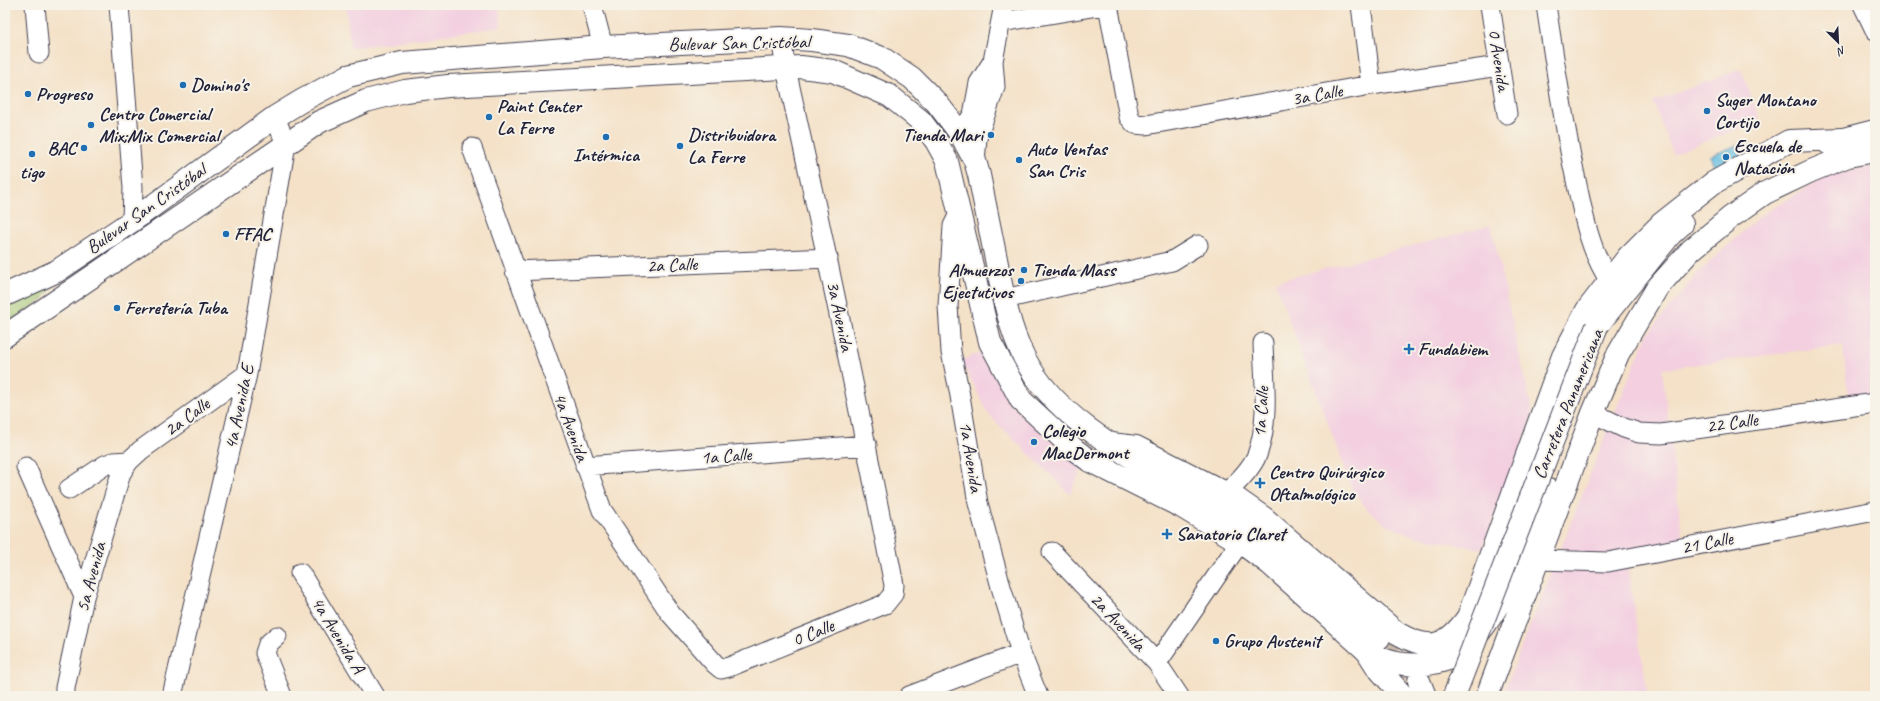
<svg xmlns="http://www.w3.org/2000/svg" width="1880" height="701" viewBox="0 0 1880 701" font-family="Caveat,sans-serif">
  <defs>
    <pattern id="water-ripples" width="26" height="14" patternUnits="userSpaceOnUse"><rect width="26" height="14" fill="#66c1e3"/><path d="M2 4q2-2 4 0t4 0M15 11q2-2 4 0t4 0" fill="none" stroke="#549cb9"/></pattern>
  </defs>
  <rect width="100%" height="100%" fill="#f7f3e8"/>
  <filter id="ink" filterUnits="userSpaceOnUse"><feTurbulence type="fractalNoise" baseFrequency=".025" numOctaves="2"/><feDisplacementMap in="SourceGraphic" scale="8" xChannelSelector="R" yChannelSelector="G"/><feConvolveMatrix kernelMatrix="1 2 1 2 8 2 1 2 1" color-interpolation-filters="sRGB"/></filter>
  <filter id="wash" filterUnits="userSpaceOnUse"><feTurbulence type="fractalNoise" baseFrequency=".012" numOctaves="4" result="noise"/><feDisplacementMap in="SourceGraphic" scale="16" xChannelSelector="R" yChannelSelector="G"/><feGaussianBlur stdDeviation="0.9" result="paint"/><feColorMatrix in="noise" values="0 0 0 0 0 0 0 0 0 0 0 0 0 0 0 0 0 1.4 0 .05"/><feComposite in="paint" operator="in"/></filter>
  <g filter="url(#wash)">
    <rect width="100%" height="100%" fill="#f4e1c7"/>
    <!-- built -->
    <path fill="#f3cfe0" d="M346 5H499L501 27 350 48Z
      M1741 69 1760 120 1673 154 1653 102Z
      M1875 165V400L1849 404 1843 345 1662 369 1683 544 1625 551 1648 696H1502L1617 407 1647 335 1698 273 1760 216 1824 177Z
      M1491 225 1533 416 1482 549 1414 536 1387 525 1366 508 1352 489 1275 282Z
      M983 351 1009 403 1082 469 1070 494 989 415 961 361Z"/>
    <!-- park -->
    <path fill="#a0c56f" stroke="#617455" d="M54 284 42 300 5 324V301Z"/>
    <!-- water -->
    <path fill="url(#water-ripples)" stroke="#44728f" d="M1737 145 1742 158 1715 168 1710 156Z"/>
  </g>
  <g filter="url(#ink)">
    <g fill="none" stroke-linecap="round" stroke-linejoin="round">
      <!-- highway-tunnel -->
      <path stroke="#cabbab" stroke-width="22" stroke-dasharray="22 11" stroke-linecap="butt" d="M1379 638 1412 672"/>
      <!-- minor casing -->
      <g stroke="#423f50" stroke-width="21">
        <path id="minor" d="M35 5 39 53
          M119 5 133 188 132 221
          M592 5 603 47
          M1108 5 1129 117 1135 124 1146 125 1371 85 1499 66
          M1361 5 1371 85
          M1490 5 1507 114
          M1546 5C1555 64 1563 122 1576 180 1583 214 1590 252 1610 281
          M1863 5 1875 30
          M1001 22 1104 5
          M960 133 973 115 979 83 993 61
          M472 148 602 510 670 613 715 664 721 669 729 667 885 604 893 594 894 585C860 413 824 240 786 69L781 38
          M975 161 977 138 995 87 993 61 1004 5
          M960 212 953 226 948 306 951 352 959 390 978 503 1001 587 1021 653 1038 696
          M515 271 828 258
          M1004 299 1172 261 1198 245
          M1593 413 1624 428 1639 433 1661 434 1875 403
          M585 466 867 445
          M26 467 84 597
          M69 489 105 465 113 462 129 461
          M1226 493C1237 483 1251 469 1257 455 1270 420 1264 379 1263 343
          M1052 552 1157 663 1179 696
          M1538 560 1608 562 1875 511
          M300 573 375 696
          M277 636 268 644 265 653 282 696
          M1157 663 1240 542
          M65 696V688L84 597 121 473 129 461 141 450 247 374
          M172 696 247 374 286 144 275 117
          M909 696 1021 653"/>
      </g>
      <!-- major casing -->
      <g stroke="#423f50" stroke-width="24">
        <path id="major" d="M5 295 57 271 132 221 275 117 303 100 348 76 402 63 603 47 781 38 812 40 848 45 882 58 912 78 937 103 960 133 975 161 979 175C985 204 991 234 997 264 1003 295 1009 327 1024 357 1066 441 1182 476 1253 531 1297 565 1337 603 1379 638
          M5 336 319 122 366 101 405 91 448 86 801 67 833 71 890 96 921 121 936 141 947 161 990 342 1021 400 1075 450 1090 461 1182 507 1240 542 1270 564 1366 650"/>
      </g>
      <!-- highway casing -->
      <g stroke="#423f50" stroke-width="24">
        <path id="highway" d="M1828 143 1875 131
          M1597 326 1670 235 1682 224
          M1111 444 1136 447 1237 499 1264 518 1397 633C1430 652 1447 647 1468 617L1563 356 1587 310 1628 257 1661 224 1713 183 1789 141 1842 139
          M1366 650C1372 653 1378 657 1385 660 1406 667 1443 667 1461 651 1503 617 1528 540 1548 490
          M1367 651 1377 667 1403 696
          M1419 681 1425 696
          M1487 696 1593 413 1618 354 1657 288 1691 250 1731 217 1765 193 1811 171 1848 156 1875 151"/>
      </g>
      <!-- minor -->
      <use href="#minor" stroke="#fff" stroke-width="19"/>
      <!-- major -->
      <use href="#major" stroke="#fff" stroke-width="22"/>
      <!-- highway -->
      <use href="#highway" stroke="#fff" stroke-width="22"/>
      <!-- highway-bridge casing -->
      <g stroke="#423f50" stroke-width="24" stroke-linecap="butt">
        <path id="highway-bridge" d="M1454 696 1597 326"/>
      </g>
      <!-- highway-bridge -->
      <use href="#highway-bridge" stroke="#fff" stroke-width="22"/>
    </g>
  </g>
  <!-- markers -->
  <g fill="#1f6fb2" stroke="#f7f3e8" stroke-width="1.5">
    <circle cx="183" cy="85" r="4"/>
    <circle cx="28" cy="94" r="4"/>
    <circle cx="1707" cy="111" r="4"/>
    <circle cx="489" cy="117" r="4"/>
    <circle cx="91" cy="125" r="4"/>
    <circle cx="991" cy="135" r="4"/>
    <circle cx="606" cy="137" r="4"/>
    <circle cx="680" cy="146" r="4"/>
    <circle cx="84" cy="148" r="4"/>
    <circle cx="32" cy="154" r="4"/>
    <circle cx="1726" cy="157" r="4"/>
    <circle cx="1019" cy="160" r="4"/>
    <circle cx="226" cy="234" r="4"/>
    <circle cx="1024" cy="270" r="4"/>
    <circle cx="1021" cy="281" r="4"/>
    <circle cx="117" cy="308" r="4"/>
    <path d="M1407 343h4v4h4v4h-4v4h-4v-4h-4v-4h4z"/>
    <circle cx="1034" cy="442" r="4"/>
    <path d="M1258 477h4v4h4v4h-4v4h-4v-4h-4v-4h4z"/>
    <path d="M1165 528h4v4h4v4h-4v4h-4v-4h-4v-4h4z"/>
    <circle cx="1216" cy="641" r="4"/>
  </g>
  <g text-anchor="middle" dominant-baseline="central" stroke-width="4" stroke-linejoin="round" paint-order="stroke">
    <!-- street labels -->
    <g font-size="19" fill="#22223b" stroke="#f7f3e8">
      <text transform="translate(739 43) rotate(-1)">Bulevar San Cristóbal</text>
      <text transform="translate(1499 60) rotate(81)">0 Avenida</text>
      <text transform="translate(1317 95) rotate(-10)">3a Calle</text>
      <text transform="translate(146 209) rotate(-35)">Bulevar San Cristóbal</text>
      <text transform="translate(672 265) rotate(-2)">2a Calle</text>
      <text transform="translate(840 316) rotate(78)">3a Avenida</text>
      <text transform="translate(1568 404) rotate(-68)">Carretera Panamericana</text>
      <text transform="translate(239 407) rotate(-78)">4a Avenida E</text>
      <text transform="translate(1261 412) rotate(-86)">1a Calle</text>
      <text transform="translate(187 417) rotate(-36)">2a Calle</text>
      <text transform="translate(1732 423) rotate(-8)">22 Calle</text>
      <text transform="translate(571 427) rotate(70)">4a Avenida</text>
      <text transform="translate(726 456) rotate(-4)">1a Calle</text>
      <text transform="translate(971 457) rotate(81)">1a Avenida</text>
      <text transform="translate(1707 543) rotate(-11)">21 Calle</text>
      <text transform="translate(91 577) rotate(-75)">5a Avenida</text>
      <text transform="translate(1118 622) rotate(47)">2a Avenida</text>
      <text transform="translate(813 633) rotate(-22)">0 Calle</text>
      <text transform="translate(338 635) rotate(59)">4a Avenida A</text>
    </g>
    <!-- poi labels -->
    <g font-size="19" font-weight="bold" fill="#22223b" stroke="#f7f3e8" text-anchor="start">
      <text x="191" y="85">Domino's</text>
      <text x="36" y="94">Progreso</text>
      <text x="1715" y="100">Suger Montano<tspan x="1715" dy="22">Cortijo</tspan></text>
      <text x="497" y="106">Paint Center<tspan x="497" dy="22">La Ferre</tspan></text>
      <text x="99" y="114">Centro Comercial<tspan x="99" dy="22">Mix;Mix Comercial</tspan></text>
      <text x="688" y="135">Distribuidora<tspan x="688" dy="22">La Ferre</tspan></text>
      <text x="983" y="135" text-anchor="end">Tienda Mari</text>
      <text x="1734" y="146">Escuela de<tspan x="1734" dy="22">Natación</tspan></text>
      <text x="76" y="148" text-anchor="end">BAC</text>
      <text x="1027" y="149">Auto Ventas<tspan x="1027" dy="22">San Cris</tspan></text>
      <text x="606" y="155" text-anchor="middle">Intérmica</text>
      <text x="32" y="172" text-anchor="middle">tigo</text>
      <text x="234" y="234">FFAC</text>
      <text x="1013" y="270" text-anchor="end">Almuerzos<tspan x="1013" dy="22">Ejectutivos</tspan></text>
      <text x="1032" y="270">Tienda Mass</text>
      <text x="125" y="308">Ferretería Tuba</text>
      <text x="1418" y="349">Fundabiem</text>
      <text x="1042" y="431">Colegio<tspan x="1042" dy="22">MacDermont</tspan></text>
      <text x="1269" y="472">Centro Quirúrgico<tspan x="1269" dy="22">Oftalmológico</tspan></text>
      <text x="1176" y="534">Sanatorio Claret</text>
      <text x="1224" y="641">Grupo Austenit</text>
    </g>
  </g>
  <!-- margin -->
  <rect width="1880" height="701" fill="none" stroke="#f7f3e8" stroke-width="20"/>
  <!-- north arrow -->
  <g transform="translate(1838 42) rotate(156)" stroke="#f7f3e8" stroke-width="3" paint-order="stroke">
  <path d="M0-3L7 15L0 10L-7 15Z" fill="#22223b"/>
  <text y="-6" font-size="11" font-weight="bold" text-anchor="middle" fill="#22223b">N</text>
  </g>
</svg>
